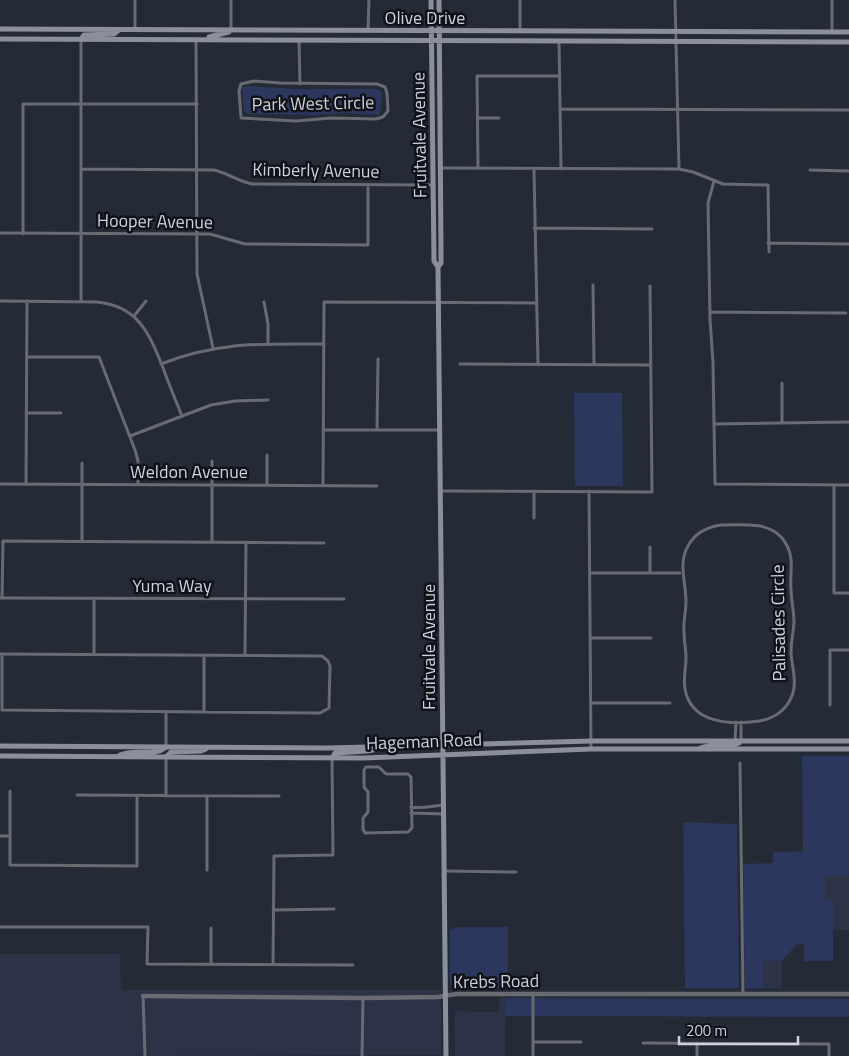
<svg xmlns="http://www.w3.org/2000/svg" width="849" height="1056" viewBox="0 0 849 1056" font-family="'Titillium Web',sans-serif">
  <rect width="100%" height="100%" fill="#252a37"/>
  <!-- built -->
  <path fill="#2c3347" d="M825 875H849V930H833V901H825Z
    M0 954H120L121 990H441V1055L0 1056Z
    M763 961H782V989L763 988Z
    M499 998H506L505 1056H455V1011L499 1012Z"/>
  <!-- green -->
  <path fill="#2b375d" d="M245 86 300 89H378L382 93 381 109 379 115 344 113 317 115 248 114 244 112 242 88Z
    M574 393H622L623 486H575Z
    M802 756H849V875H825V901H833V961H804V944H797L782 961H763V988L745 989 743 864 773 863V852L803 851Z
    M683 822 737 824 739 987 737 988H685Z
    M457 927H508V988L452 986 450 984V930Z
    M506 998 849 999V1017L505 1016Z"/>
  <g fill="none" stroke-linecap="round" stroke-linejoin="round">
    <!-- minor -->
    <path stroke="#686b72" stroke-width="3" d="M675 0 679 169
      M135 29V0
      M231 30V0
      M368 30 369 0
      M520 31V0
      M832 31V0
      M81 40V301
      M196 40 197 274 213 348
      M299 40 300 84
      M559 41 561 169
      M254 81 280 83 377 84 385 87 387 93 388 111 383 117 376 119 331 118 296 121 241 118 239 91 241 84Z
      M561 109 849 110
      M478 118H499
      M441 168 679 169 693 172 723 184 768 185 769 252
      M478 168 477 76H560
      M82 169 214 170C228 173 239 182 253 184L433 185
      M534 169 538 365
      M810 170 849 171
      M714 181 708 203 710 319 713 363 715 484 849 485
      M534 228 652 229
      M0 233 210 234 245 244 368 245V185
      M23 234V104H197
      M768 243 849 244
      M593 285 594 365
      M0 301 97 302C137 306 148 331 162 365 168 382 175 399 182 416
      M264 302 268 324V344
      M710 312 846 313
      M134 316 146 301
      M27 357H99L135 450 138 461V485
      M161 364C217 341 265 344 324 344
      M460 364 651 365
      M26 413H61
      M782 423V383
      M714 424 849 422
      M323 430H440
      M377 430 378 359
      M130 436 211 405 235 401 268 400
      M0 484 377 486
      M26 484 27 301
      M267 485V455
      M834 485V593H849
      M323 486 324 302 537 303
      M441 491 652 492 650 286
      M534 491V518
      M589 491 591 749
      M721 525C742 525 767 521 782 538 787 544 790 552 791 559 792 569 790 579 791 589 791 600 794 611 794 623 793 633 791 643 791 653 792 668 798 683 791 698 785 711 773 719 759 721 731 725 691 724 685 689 683 679 686 668 686 658 686 649 684 641 684 632 683 622 686 612 686 602 686 583 678 563 688 546 695 533 707 527 721 525Z
      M82 541V463
      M212 542V461
      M650 547V573
      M590 573H680
      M0 598 344 599
      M2 598 3 541 324 543
      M591 638H651
      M0 654 322 656 328 661 330 666 329 708 320 713 2 710V654
      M94 655V598
      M245 655 246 542
      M592 703H670
      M830 705V650H849
      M204 712V655
      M735 741 736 722
      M741 741V722
      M166 747V712
      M740 763 743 994
      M379 767 386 774H408L411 777 412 828 408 832 365 833 363 829V818L368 812V792L364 787V770L366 767Z
      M10 791V865L137 866V796
      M77 795 279 796
      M166 796V757
      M411 807C422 809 432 806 443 805
      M411 813 444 814
      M0 836H10
      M207 870V796
      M446 871 516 872
      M273 910 334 909
      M0 927H148L147 964 353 965
      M211 964V928
      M273 964 274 856 333 855 332 758
      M533 994V1056
      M143 996 145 1056
      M534 1042H581
      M643 1043 829 1044V1056
      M362 1056 363 998
      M697 1056V1043"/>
    <!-- tertiary -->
    <path stroke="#686b72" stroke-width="4.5" d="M143 996 363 998 438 997 456 994H849"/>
    <!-- secondary -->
    <path stroke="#8b8f9b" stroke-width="5" d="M431 0 434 261 438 267
      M439 0 441 247V263L438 267 446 1056
      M0 29 849 32
      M209 37 229 32
      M0 39 849 42
      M81 39 84 35 114 34 119 30
      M0 746 328 748 592 741H849
      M699 749C711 742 726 749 739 743
      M120 755C136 748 153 757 165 748
      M0 756 364 758 591 749H849
      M166 757 171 752 201 751 206 749
      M332 758 335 753 367 751 373 750"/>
  </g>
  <g text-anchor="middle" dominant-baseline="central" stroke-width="5" stroke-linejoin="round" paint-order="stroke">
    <!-- street labels -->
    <g font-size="18" fill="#cfd2db" stroke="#101219">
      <text x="425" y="17">Olive Drive</text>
      <text transform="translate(313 103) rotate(-1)">Park West Circle</text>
      <text transform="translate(419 135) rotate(-91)">Fruitvale Avenue</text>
      <text transform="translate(316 170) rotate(1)">Kimberly Avenue</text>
      <text transform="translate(155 221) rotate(1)">Hooper Avenue</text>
      <text x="189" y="471">Weldon Avenue</text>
      <text x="172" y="585">Yuma Way</text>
      <text transform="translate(778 623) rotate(-91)">Palisades Circle</text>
      <text transform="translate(428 647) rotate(-90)">Fruitvale Avenue</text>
      <text transform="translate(424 741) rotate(-2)">Hageman Road</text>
      <text transform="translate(496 981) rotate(-1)">Krebs Road</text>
    </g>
  </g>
  <!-- scale -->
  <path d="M679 1036v8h119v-8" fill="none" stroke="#cfd2db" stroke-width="2.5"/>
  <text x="686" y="1036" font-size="15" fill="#cfd2db" stroke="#101219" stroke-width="4" paint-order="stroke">200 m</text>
</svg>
